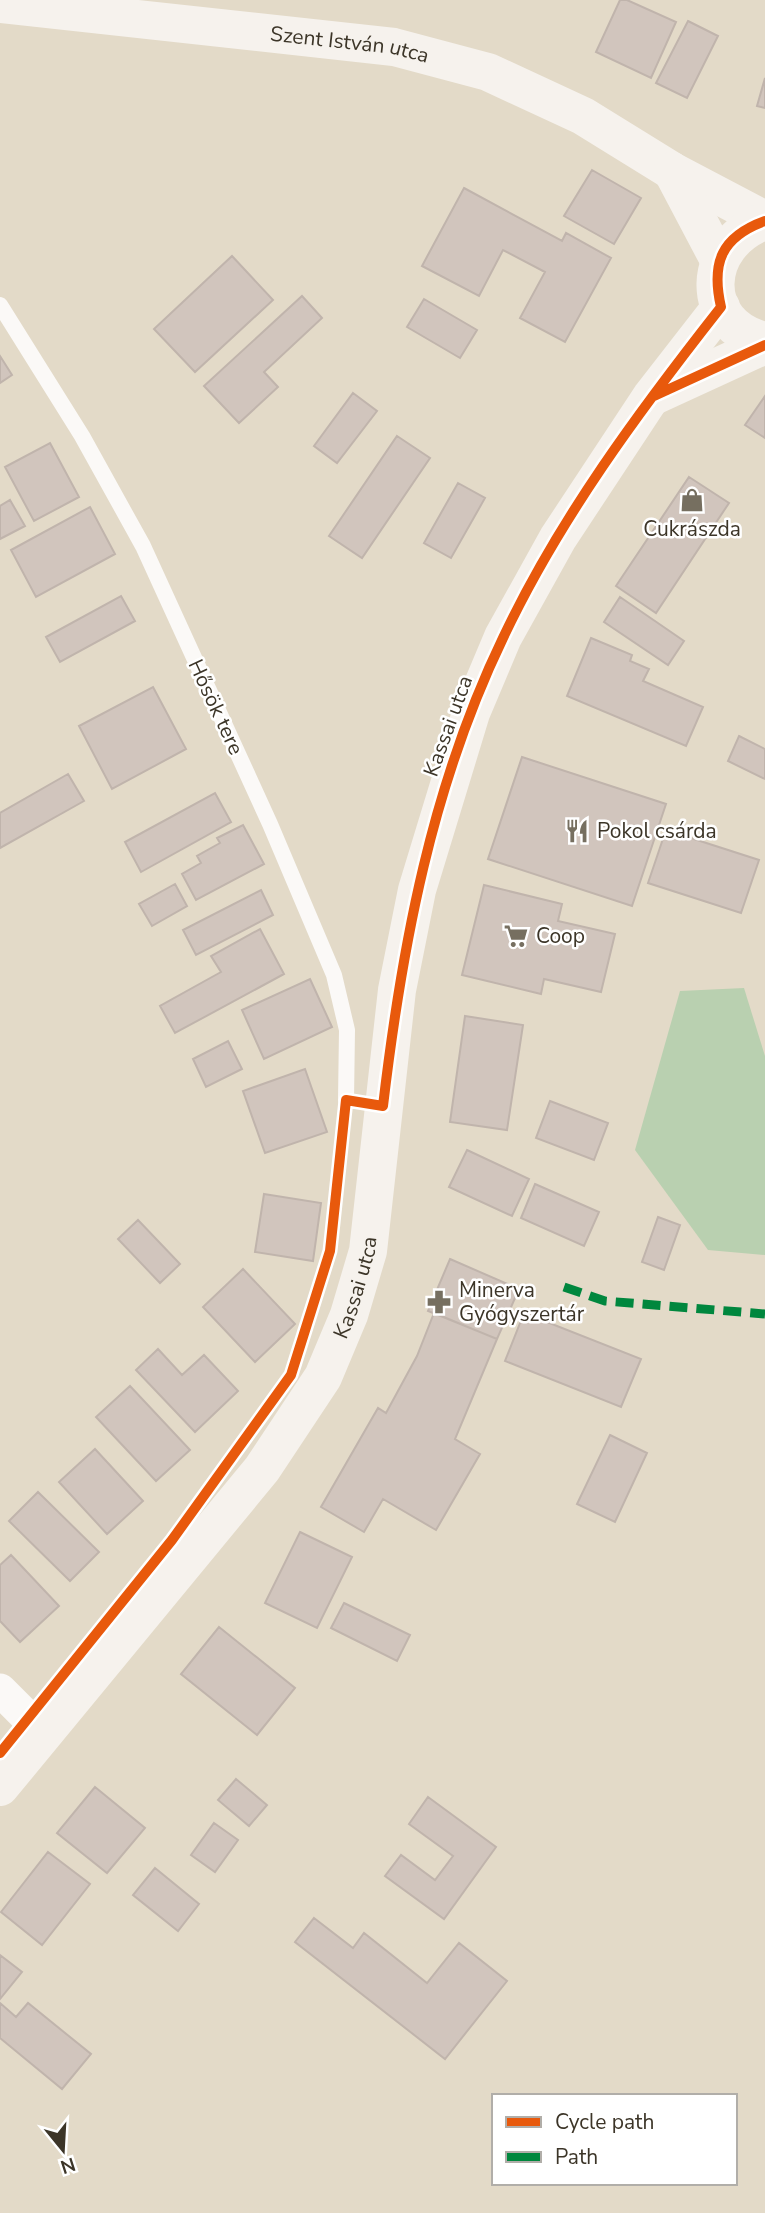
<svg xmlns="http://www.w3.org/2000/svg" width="765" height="2213" viewBox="0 0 765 2213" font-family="'Nunito Sans',sans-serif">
  <rect width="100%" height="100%" fill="#e3dac8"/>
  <!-- green -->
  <path fill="#b9d0b0" d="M744 988 765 1056V1255L708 1250 635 1150 680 991Z"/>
  <!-- building -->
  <path fill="#d1c5bd" stroke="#c0b4ac" stroke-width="2" d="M620 0H627L676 22 651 78 596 52Z
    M688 21 718 36 687 98 656 83Z
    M765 78V108L757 106Z
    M592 170 641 198 614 244 564 216Z
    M464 188 562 241 566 233 611 258 565 342 520 318 545 272 503 250 479 296 422 266Z
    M232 256 273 300 195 372 154 329Z
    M302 296 322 318 264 372 278 387 239 423 204 386Z
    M424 299 477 330 460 358 407 327Z
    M0 356 12 375 0 383Z
    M353 393 377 411 337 463 314 446Z
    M765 396V438L745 425Z
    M397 436 430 458 362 558 329 536Z
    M50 443 79 497 34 521 5 467Z
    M689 477 729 503 656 613 616 586Z
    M458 483 485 498 451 558 424 543Z
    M10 500 25 526 0 539V506Z
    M90 507 115 554 36 597 11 550Z
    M121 596 135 621 60 662 46 637Z
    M620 597 684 641 668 665 604 622Z
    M591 638 632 655 630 661 649 669 643 681 703 707 686 746 567 696Z
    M153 687 186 749 112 789 79 726Z
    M739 736 765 749V779L728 761Z
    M522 757 666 804 632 906 488 859Z
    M68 774 84 801 0 848V813Z
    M215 793 231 822 141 872 125 842Z
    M243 825 264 864 196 900 182 874 201 863 197 856 220 843 217 838Z
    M666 830 759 860 741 913 648 883Z
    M175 884 187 906 152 926 139 904Z
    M484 885 562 904 558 921 615 934 601 992 544 979 541 994 462 975Z
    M261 890 273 915 196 955 183 930Z
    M260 929 284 974 175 1033 160 1006 221 972 211 956Z
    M310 979 332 1027 264 1059 242 1010Z
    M465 1016 523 1025 507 1130 450 1122Z
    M228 1041 242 1069 206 1087 193 1059Z
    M305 1069 327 1132 265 1153 243 1091Z
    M550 1101 608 1123 594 1160 536 1138Z
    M467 1150 529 1179 512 1216 449 1187Z
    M535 1184 599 1212 584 1246 521 1218Z
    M264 1194 321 1203 313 1261 255 1252Z
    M658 1217 680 1225 664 1270 642 1262Z
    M138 1220 180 1264 160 1283 118 1239Z
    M450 1259 519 1289 497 1339 428 1311Z
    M243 1269 295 1324 255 1362 203 1307Z
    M434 1313 497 1339 455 1439 480 1454 436 1530 383 1499 364 1532 321 1507 378 1408 386 1413 417 1356Z
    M524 1313 641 1359 621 1407 505 1361Z
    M158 1349 182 1375 204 1355 238 1391 195 1432 136 1370Z
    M130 1386 190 1450 156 1481 96 1417Z
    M610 1435 647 1453 615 1522 577 1504Z
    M95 1449 143 1501 107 1534 59 1482Z
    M38 1492 99 1552 70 1581 9 1521Z
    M300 1532 352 1557 317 1628 265 1603Z
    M11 1555 59 1606 20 1642 0 1621V1565Z
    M344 1603 410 1635 397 1661 331 1628Z
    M219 1627 295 1688 257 1735 181 1674Z
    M236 1779 267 1805 249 1826 218 1800Z
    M95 1787 145 1828 107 1873 57 1833Z
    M428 1797 496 1847 444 1919 385 1876 401 1855 435 1880 453 1856 409 1824Z
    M214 1823 238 1840 215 1872 191 1855Z
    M48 1852 90 1884 42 1945 1 1912Z
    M155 1868 199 1904 178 1931 133 1895Z
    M314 1918 353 1948 364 1933 427 1983 459 1943 507 1981 445 2059 295 1942Z
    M0 1955 22 1972 0 1999Z
    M0 2003 16 2017 28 2003 91 2054 62 2089 0 2038Z"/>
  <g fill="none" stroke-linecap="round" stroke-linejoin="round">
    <!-- lane -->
    <path stroke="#fbf9f7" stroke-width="16" d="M0 305 82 436 143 546 270 824 334 975 347 1030 346 1100"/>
    <!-- street -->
    <path stroke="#fbf9f7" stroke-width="33" d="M0 1690 44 1734"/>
    <!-- secondary -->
    <g stroke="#f6f2ed" stroke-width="38">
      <path id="s1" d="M0 4 394 47 488 72 583 116 672 171 765 220"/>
      <path d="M672 171 719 260"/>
      <path d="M765 221C701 244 697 325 765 341"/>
      <path d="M656 395 765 345"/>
      <path id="s2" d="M0 1787 262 1469 323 1377 349 1315 368 1251 397 990 417 890 471 713 503 637 558 538 651 397 721 307"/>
    </g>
    <!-- quiet -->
    <path stroke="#00873e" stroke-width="9" stroke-dasharray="18 9" stroke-linecap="butt" d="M564 1287 605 1301 765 1314"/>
    <!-- cycleway casing -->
    <g stroke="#fff" stroke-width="15">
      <path id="cycleway" d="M654 396 765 345
        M0 1753 172 1540 291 1375 330 1251 346 1100 383 1106C402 945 432 785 503 638 559 519 640 410 721 307 711 263 721 237 765 221"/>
    </g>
    <!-- cycleway -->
    <use href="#cycleway" stroke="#e8590c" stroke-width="10"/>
  </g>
  <!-- icons -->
  <defs>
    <g id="shop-bare" transform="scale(1.89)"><path d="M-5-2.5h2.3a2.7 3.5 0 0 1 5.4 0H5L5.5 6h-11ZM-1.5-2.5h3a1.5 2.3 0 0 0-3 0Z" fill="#766f60" stroke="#fff" stroke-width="2.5" paint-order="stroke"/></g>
    <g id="restaurant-bare" transform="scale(1.89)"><path d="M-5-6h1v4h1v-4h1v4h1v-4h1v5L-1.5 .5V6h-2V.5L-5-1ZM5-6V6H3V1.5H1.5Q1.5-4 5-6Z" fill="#766f60" stroke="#fff" stroke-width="2.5" paint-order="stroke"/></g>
    <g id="supermarket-bare" transform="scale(1.89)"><path d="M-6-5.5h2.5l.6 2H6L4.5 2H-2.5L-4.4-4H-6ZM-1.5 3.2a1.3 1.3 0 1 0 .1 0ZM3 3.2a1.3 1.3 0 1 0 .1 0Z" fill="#766f60" stroke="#fff" stroke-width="2.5" paint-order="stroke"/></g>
    <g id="pharmacy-bare" transform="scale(1.89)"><path d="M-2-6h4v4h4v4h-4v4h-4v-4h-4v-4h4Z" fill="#766f60" stroke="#fff" stroke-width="2.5" paint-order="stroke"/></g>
  </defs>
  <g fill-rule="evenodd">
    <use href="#shop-bare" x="692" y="500"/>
    <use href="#restaurant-bare" x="577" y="831"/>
    <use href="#supermarket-bare" x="516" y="936"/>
    <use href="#pharmacy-bare" x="439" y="1302"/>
  </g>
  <g text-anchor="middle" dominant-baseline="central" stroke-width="5" stroke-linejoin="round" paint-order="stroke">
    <!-- street labels -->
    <g font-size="21" fill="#3c3528" stroke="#fff">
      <text stroke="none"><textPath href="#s1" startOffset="352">Szent István utca</textPath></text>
      <text transform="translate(216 707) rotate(65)">Hősök tere</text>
      <text transform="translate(448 726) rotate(-70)">Kassai utca</text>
      <text stroke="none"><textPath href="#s2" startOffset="618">Kassai utca</textPath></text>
    </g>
    <!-- poi labels -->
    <g font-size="21" fill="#3c3528" stroke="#fff" text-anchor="start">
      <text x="692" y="529" text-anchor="middle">Cukrászda</text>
      <text x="597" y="831">Pokol csárda</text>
      <text x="536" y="936">Coop</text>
      <text x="459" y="1290">Minerva<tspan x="459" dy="24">Gyógyszertár</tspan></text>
    </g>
  </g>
  <!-- legend -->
  <rect x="492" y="2094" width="245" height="91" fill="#ffffff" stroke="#b1aea9" stroke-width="2"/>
  <rect x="506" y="2117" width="35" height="10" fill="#e8590c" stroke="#b1aea9" stroke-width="2"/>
  <text x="555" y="2129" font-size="21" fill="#3c3528">Cycle path</text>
  <rect x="506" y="2152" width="35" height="10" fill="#00873e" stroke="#b1aea9" stroke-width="2"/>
  <text x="555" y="2164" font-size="21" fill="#3c3528">Path</text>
  <!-- north arrow -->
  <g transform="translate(63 2150) rotate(162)" stroke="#ffffff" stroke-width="5" paint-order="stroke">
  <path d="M0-5L12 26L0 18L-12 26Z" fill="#3c3528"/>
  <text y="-10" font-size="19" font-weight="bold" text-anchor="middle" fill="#3c3528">N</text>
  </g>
</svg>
